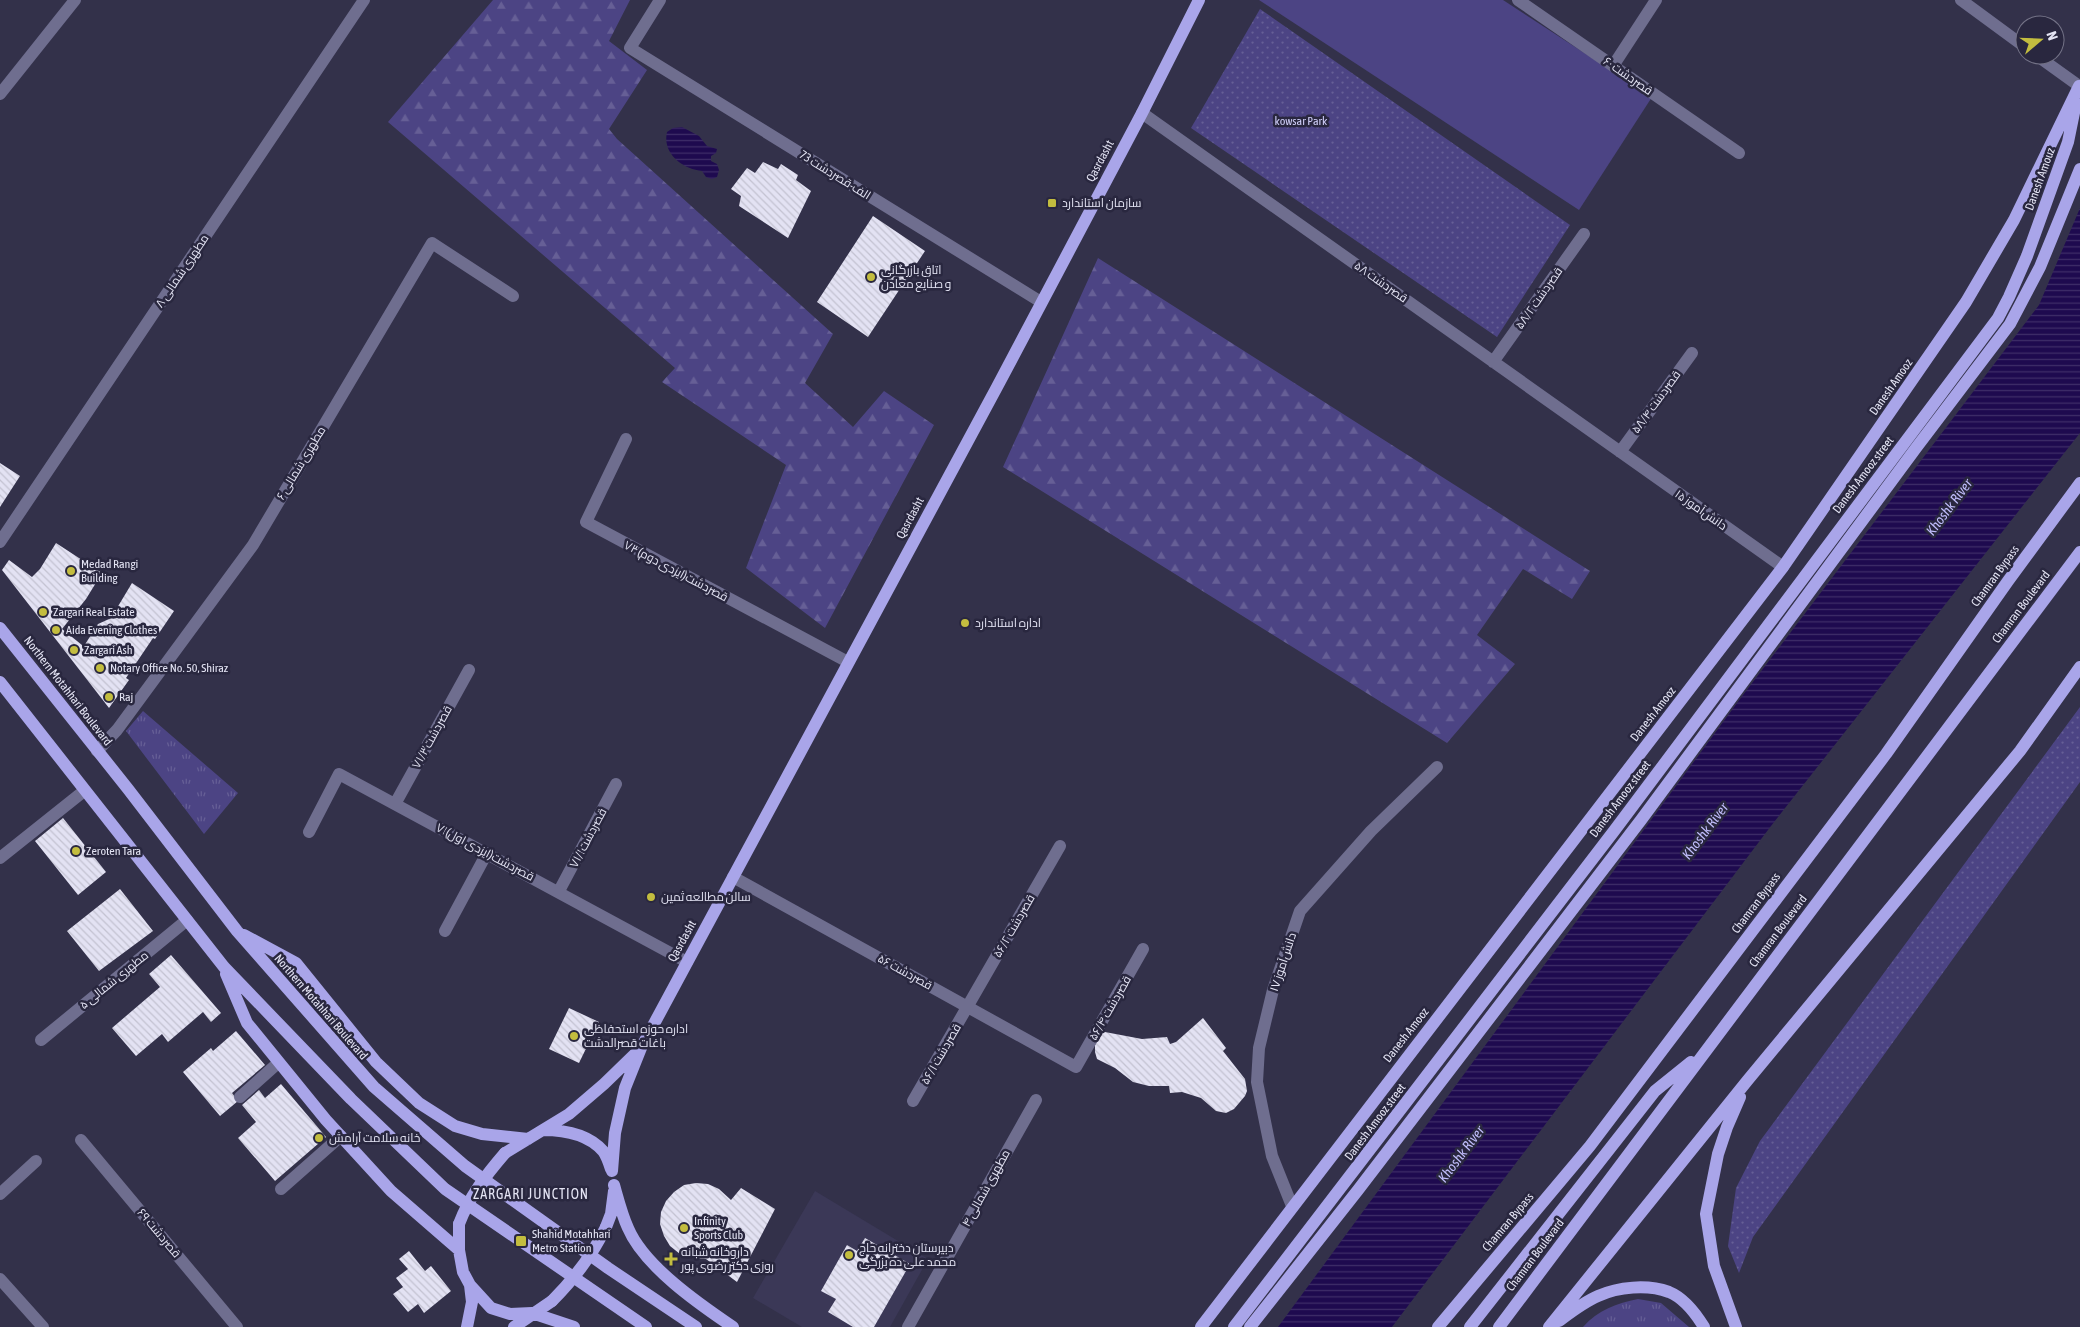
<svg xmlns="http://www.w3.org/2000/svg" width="2080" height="1327" viewBox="0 0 2080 1327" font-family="'Asap Condensed',Cairo,sans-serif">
  <defs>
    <pattern id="grass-tufts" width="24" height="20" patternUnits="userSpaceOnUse" patternTransform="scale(1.25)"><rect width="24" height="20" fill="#4c4484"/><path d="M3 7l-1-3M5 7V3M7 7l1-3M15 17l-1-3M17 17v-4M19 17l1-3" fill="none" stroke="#665f96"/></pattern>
    <pattern id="forest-firs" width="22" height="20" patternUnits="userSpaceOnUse" patternTransform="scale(1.25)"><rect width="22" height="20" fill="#4c4484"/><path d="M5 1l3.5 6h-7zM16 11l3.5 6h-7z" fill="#665f96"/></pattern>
    <pattern id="park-dots" width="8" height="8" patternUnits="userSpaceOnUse" patternTransform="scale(1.25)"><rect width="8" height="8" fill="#4c4484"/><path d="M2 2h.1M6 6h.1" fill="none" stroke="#665f96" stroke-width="1.8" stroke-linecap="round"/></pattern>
    <pattern id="water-rules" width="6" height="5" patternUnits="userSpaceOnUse" patternTransform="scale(1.25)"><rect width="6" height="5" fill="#1e0a4f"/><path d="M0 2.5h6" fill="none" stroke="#3f2e69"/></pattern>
    <pattern id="building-back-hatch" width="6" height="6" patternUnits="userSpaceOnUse" patternTransform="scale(1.25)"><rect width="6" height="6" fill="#e3e2f3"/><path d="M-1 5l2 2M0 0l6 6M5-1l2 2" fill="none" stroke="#c3c2d1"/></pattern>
  </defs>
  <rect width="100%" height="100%" fill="#33314a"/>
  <!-- built -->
  <path fill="#3b3857" d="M815 1191 928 1259 890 1327H802L753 1298Z"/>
  <!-- grass -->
  <path fill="url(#grass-tufts)" d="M143 711 238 793 204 834 126 731Z
    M1638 1299 1661 1303 1689 1327H1583C1598 1310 1617 1303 1638 1299Z"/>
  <!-- forest -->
  <path fill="url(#forest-firs)" d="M493 0H630L609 41 647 70 609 129 617 139 833 334 805 383 853 427 884 391 934 425 825 628 746 568 786 465 662 382 675 368 388 122Z
    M1098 258 1590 571 1572 599 1523 569 1477 635 1515 664 1447 743 1003 467Z"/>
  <!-- park -->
  <path fill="url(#park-dots)" d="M1260 9 1570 225 1497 337 1191 128Z
    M2080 707V782L1753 1237 1739 1273 1728 1246 1736 1188 1760 1141Z"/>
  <!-- garden -->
  <path fill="#4c4484" d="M1259 0H1503L1652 97 1579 210Z"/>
  <!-- water -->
  <path fill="url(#water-rules)" d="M682 127 699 136 707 146 717 149 716 153 711 156V161L717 164 719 170 717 177 712 179 706 177 702 171C683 169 662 154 667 132L673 128Z
    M2080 208V433L1771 826 1392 1327H1278L1740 699 2039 305Z"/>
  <!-- building -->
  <path fill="url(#building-back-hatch)" d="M763 162 778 169 781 164 798 175 796 180 811 191 788 238 739 206 741 196 731 189 747 168 755 173Z
    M873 216 925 251 868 337 817 302Z
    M0 463 20 476 0 507Z
    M56 543 102 573 86 599 62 629 82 645 84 646 98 624 118 615 114 613 132 583 174 611 155 639 153 638 126 678 129 680 109 708 2 570 9 560 32 577 40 569Z
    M63 818 106 872 78 895 35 841Z
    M120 889 153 931 99 971 67 931Z
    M171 955 221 1013 211 1022 203 1012 168 1042 162 1034 136 1056 112 1028 160 987 149 974Z
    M569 1008 599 1022 579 1063 549 1049Z
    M1203 1018 1226 1048 1223 1051 1245 1079 1247 1091 1245 1096 1234 1109 1226 1113 1216 1111 1201 1098 1182 1092 1170 1093 1169 1086H1149L1133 1082 1115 1068 1097 1059 1095 1052V1045L1100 1034 1105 1032 1142 1039 1167 1037 1170 1044 1176 1042Z
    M236 1031 265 1065 232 1093 238 1101 220 1116 183 1072 211 1048 213 1051Z
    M281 1084 326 1137 275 1181 238 1138 256 1122 242 1105 259 1090 265 1098Z
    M696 1183 708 1184 719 1189 731 1200 741 1188 775 1209 737 1282 706 1259 692 1258 680 1254 670 1246 664 1236 660 1224 661 1212 666 1201 674 1192 684 1185Z
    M865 1238 910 1264 874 1327H853L828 1312 836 1299 821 1291 847 1245 857 1251Z
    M409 1251 425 1271 431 1266 451 1291 424 1313 418 1304 408 1312 393 1294 403 1287 396 1278 408 1269 399 1259Z"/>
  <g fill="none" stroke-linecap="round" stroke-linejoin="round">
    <!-- minor -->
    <path stroke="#6f6e8f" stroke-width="12" d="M660 0 630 48 1041 302
      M1518 0 1739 153
      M1961 0 2025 47
      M2036 55 2079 86
      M1613 66 1656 0
      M0 94 75 0
      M1142 113 1783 567
      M1493 362 1584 234
      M626 439 586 522 848 662
      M1620 452 1692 353
      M0 542 364 0
      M97 751 117 730 253 545 432 243 513 296
      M395 804 469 670
      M309 832 339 774 687 962
      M0 858 84 791
      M733 877 1076 1067 1143 949
      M559 891 616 784
      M445 931 487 853
      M41 1040 187 920
      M240 1097 278 1063
      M913 1101 1060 846
      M81 1140 237 1327
      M281 1189 341 1136
      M0 1194 36 1161
      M1292 1206 1272 1156 1257 1082 1259 1048 1273 990 1300 911 1371 831 1437 767
      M0 1279 43 1327
      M908 1327 1036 1100"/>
    <!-- major -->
    <path stroke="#a9a5e9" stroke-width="12" d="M0 628 128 789 237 931 374 1087 465 1166 608 1268 696 1327
      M0 682 224 967 351 1099 445 1189 646 1327
      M244 935 296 963 376 1062 419 1103 455 1126 482 1134 528 1139
      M226 974 247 1023 326 1120 391 1191 459 1250
      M543 1130C564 1130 588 1134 603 1151 606 1155 609 1163 611 1169
      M505 1153 569 1114 604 1084 637 1052
      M612 1171 615 1133 625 1088 641 1048 997 387 1142 113 1199 0
      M614 1185C618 1199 622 1215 628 1228 644 1266 699 1304 733 1327
      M459 1224V1250L463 1272 470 1285 491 1308 510 1314 532 1313 574 1327
      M606 1227 611 1214 614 1191
      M1559 1321C1571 1312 1584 1302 1598 1296 1618 1287 1647 1284 1669 1292 1684 1298 1696 1314 1704 1327
      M467 1327 472 1302 470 1285
      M514 1327 552 1301
      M1201 1327 1783 567 1966 302 2014 220 2079 86
      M1234 1327 1614 831 1998 318 2009 297 2027 256 2068 142 2076 103
      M1250 1327 1358 1190 1641 820 1916 448 2010 324 2040 267 2080 169
      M1438 1327 1590 1146 1886 754 2008 581 2080 483
      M1470 1327 1655 1091 1691 1062
      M1499 1327 2080 552
      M1549 1327 1747 1081 2020 751 2080 667
      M1736 1327 1714 1266 1706 1214 1718 1154 1727 1127 1740 1097"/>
    <!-- major-bridge -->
    <path stroke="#a9a5e9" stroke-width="12" d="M459 1224C469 1197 486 1175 505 1153
      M552 1301C575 1278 592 1256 606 1227"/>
  </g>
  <!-- markers -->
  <g fill="#c3bd3f" stroke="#29273f" stroke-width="2">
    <rect x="1047" y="198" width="10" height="10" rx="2.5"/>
    <circle cx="871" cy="277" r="5"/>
    <circle cx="71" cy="571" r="5"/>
    <circle cx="43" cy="612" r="5"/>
    <circle cx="965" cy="623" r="5"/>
    <circle cx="56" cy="630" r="5"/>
    <circle cx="74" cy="650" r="5"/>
    <circle cx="100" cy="668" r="5"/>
    <circle cx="109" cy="697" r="5"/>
    <circle cx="76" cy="851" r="5"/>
    <circle cx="651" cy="897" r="5"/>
    <circle cx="574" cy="1036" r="5"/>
    <circle cx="319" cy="1138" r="5"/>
    <circle cx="684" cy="1228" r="5"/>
    <rect x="515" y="1235" width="12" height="12" rx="2.5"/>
    <circle cx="849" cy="1255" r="5"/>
    <path d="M668.5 1251.5h5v5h5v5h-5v5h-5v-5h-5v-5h5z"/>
  </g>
  <g text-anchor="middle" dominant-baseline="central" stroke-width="5" stroke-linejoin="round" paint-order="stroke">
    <!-- street labels -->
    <g font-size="12" fill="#e4e4f4" stroke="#29273f">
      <text transform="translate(1628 76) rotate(35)">۶۰ قصردشت</text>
      <text transform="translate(1100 161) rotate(-62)">Qasrdasht</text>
      <text transform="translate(835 175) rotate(32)">73 الف-قصردشت</text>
      <text transform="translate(2040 179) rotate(-70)">Danesh Amouz</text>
      <text transform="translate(182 271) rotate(-56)">۸ مطهری شمالی</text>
      <text transform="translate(1381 282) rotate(35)">قصردشت ۵۸</text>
      <text transform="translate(1539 298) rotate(-55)">۵۸/۲ قصردشت</text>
      <text transform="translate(1891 387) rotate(-55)">Danesh Amooz</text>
      <text transform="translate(1656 402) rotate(-54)">۵۸/۴ قصردشت</text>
      <text transform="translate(301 463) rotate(-59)">۶ مطهری شمالی</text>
      <text transform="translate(1863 475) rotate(-53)">Danesh Amooz street</text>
      <text transform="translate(1701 510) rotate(35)">دانش‌آموز ۱۵</text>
      <text transform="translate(910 518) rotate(-62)">Qasrdasht</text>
      <text transform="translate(676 571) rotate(28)">۷۳قصردشت(ایزدی دوم)</text>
      <text transform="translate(1995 576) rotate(-54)">Chamran Bypass</text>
      <text transform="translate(2021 607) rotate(-53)">Chamran Boulevard</text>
      <text transform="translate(68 691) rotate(52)">Northern Motahhari Boulevard</text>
      <text transform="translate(1653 714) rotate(-52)">Danesh Amooz</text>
      <text transform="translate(432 737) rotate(-61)">قصردشت۷۱/۳</text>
      <text transform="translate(1620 799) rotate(-53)">Danesh Amooz street</text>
      <text transform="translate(588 838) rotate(-62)">قصردشت۷۱/۱</text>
      <text transform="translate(485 852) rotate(28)">۷۱قصردشت(ایزدی اول)</text>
      <text transform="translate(1756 903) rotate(-53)">Chamran Bypass</text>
      <text transform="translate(1014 926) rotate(-60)">۵۶/۲ قصردشت</text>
      <text transform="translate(1778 931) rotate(-53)">Chamran Boulevard</text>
      <text transform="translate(682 941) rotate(-61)">Qasrdasht</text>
      <text transform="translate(1283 962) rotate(-72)">دانش‌آموز ۱۷</text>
      <text transform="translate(905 972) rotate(29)">۵۶ قصردشت</text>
      <text transform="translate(114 980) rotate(-39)">۵ مطهری شمالی</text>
      <text transform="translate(321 1007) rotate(49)">Northern Motahhari Boulevard</text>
      <text transform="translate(1110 1008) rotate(-60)">۵۶/۴ قصردشت</text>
      <text transform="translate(1406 1035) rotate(-52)">Danesh Amooz</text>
      <text transform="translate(941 1054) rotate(-60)">۵۶/۱ قصردشت</text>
      <text transform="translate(1375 1122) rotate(-53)">Danesh Amooz street</text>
      <text transform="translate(986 1188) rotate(-61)">۴ مطهری شمالی</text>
      <text transform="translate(1508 1222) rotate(-50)">Chamran Bypass</text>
      <text transform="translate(159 1233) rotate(50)">۶۹ قصردشت</text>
      <text transform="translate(1535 1255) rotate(-53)">Chamran Boulevard</text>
    </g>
    <!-- park labels -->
    <g font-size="12" fill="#d1d0fa" stroke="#29273f">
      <text x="1301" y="121">kowsar Park</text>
    </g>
    <!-- poi labels -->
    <g font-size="12" fill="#e4e4f4" stroke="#29273f" text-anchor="start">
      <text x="1062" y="203">سازمان استاندارد</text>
      <text x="881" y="270">اتاق بازرگانی<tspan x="881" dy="14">و صنایع معادن</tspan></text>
      <text x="81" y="564">Medad Rangi<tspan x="81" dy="14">Building</tspan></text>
      <text x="53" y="612">Zargari Real Estate</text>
      <text x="975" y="623">اداره استاندارد</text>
      <text x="66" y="630">Aida Evening Clothes</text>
      <text x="84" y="650">Zargari Ash</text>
      <text x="110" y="668">Notary Office No. 50, Shiraz</text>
      <text x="119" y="697">Raj</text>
      <text x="86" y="851">Zeroten Tara</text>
      <text x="661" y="897">سالن مطالعه ثمین</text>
      <text x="584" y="1029">اداره حوزه استحفاظی<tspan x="584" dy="14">باغات قصرالدشت</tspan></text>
      <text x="329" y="1138">خانه سلامت آرامش</text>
      <text x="694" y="1221">Infinity<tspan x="694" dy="14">Sports Club</tspan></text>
      <text x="532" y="1234">Shahid Motahhari<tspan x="532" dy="14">Metro Station</tspan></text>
      <text x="859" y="1248">دبیرستان دخترانه حاج<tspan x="859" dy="14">محمد علی ده بزرگی</tspan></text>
      <text x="681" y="1252">داروخانه شبانه<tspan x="681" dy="14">روزی دکتر رضوی پور</tspan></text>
    </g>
    <!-- water labels -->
    <g font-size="14" font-style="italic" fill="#c1befc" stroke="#29273f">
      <text transform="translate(1949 507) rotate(-53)">Khoshk River</text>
      <text transform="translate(1705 831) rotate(-53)">Khoshk River</text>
      <text transform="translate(1461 1154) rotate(-53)">Khoshk River</text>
    </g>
    <!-- neighbourhood labels -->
    <g font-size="14" letter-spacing="1" fill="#e4e4f4" stroke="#29273f">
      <text x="531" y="1194">ZARGARI JUNCTION</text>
    </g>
  </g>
  <!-- north arrow -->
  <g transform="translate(2040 40) rotate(71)"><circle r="24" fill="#29273f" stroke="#747387"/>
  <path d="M0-4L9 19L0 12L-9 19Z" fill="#c3bd3f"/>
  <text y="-8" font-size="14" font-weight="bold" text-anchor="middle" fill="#e4e4f4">N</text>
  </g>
</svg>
